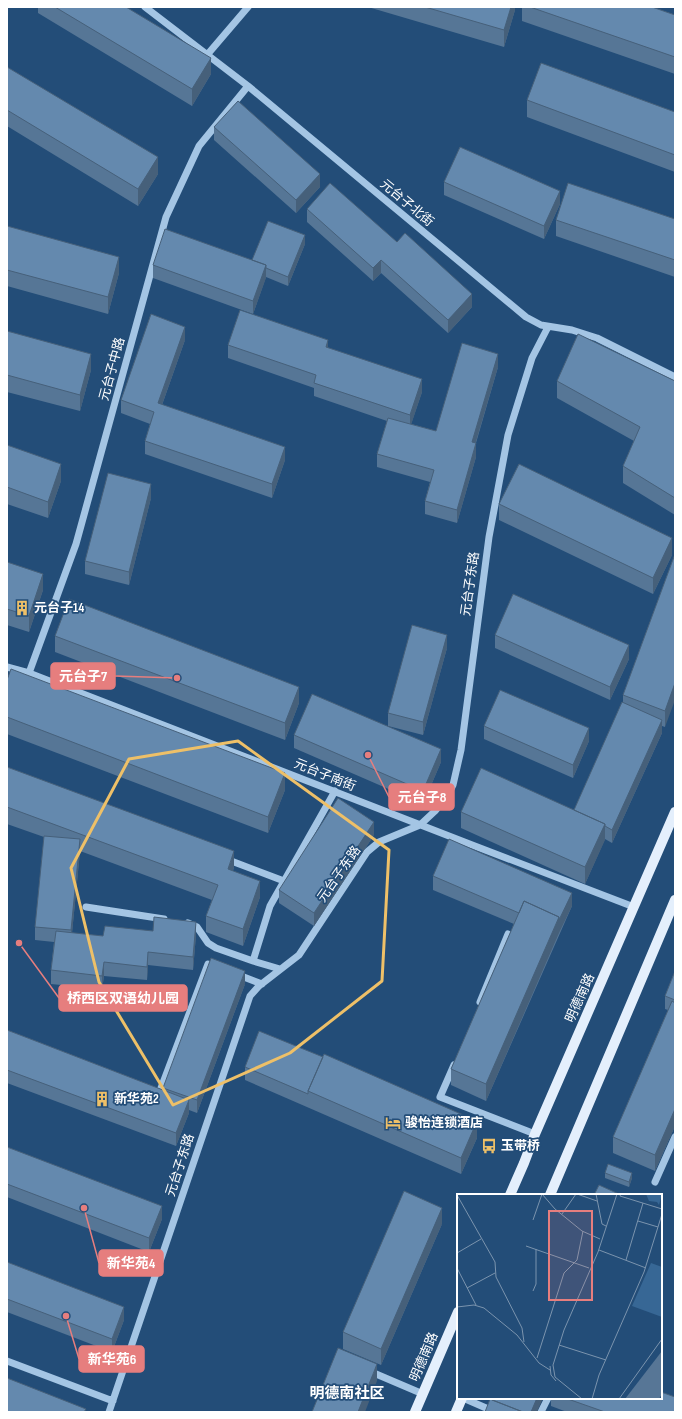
<svg xmlns="http://www.w3.org/2000/svg" width="682" height="1419" viewBox="0 0 682 1419" font-family="'Sofia Sans Condensed','Noto Sans SC',sans-serif">
  <rect width="100%" height="100%" fill="#234d78"/>
  <g fill="none" stroke-linecap="round" stroke-linejoin="round">
    <!-- minor -->
    <path stroke="#a4c5e4" stroke-width="7" d="M145 7 248 86 526 317 541 325 572 330 597 338 675 377
      M207 55 248 7
      M7 667 29 673C231 751 432 830 634 907
      M29 673 76 544 166 217 199 146 248 86
      M226 859 284 881
      M86 907 164 919
      M188 923 197 927 208 943 216 948 253 961 270 906 335 791
      M253 961 280 969
      M236 974 262 984
      M480 1002 508 934
      M454 1065 440 1097 535 1134
      M158 1096 208 964 217 967
      M655 1182 675 1137
      M7 1361 113 1401
      M369 1371 423 1394
      M463 1398 493 1411
      M109 1412 250 996 259 986 299 955 367 852 379 842 420 825 435 811 448 795 453 785 461 750 489 537 508 435 532 358 548 327
      M541 1412 548 1398"/>
    <!-- major -->
    <path stroke="#e4effc" stroke-width="10" d="M510 1195 524 1163 535 1134 675 812
      M550 1195 675 900
      M415 1412 458 1312
      M456 1412 462 1398"/>
  </g>
  <!-- wall -->
  <path fill="#567696" d="M38 7H126L211 74 192 106 38 13Z
    M368 7H515V10L504 47Z
    M522 7H652L675 15V74L522 21Z
    M7 67 158 174 138 206 7 126Z
    M527 100 675 112V172L527 117Z
    M214 127 320 187 296 213 214 140Z
    M444 182 560 204 544 239 444 195Z
    M307 209 397 242 472 307 448 333 381 273 373 281 307 222Z
    M675 219V277L556 236V220Z
    M7 226 119 273 108 314 7 286Z
    M305 244 288 286 266 277 253 314 153 278V265L252 260Z
    M7 331 91 370 80 411 7 392Z
    M185 340 162 405 285 460 272 498 145 454V441L150 424 121 413V400Z
    M228 345 328 348 422 392 411 424 436 431 498 367 476 443V457L457 523 425 514V501L430 482 377 467V454L387 421 314 396V388L228 358Z
    M557 381H675V515L623 483V466L634 441 557 398Z
    M7 445 61 481 48 518 7 504Z
    M151 498 129 585 85 574V561Z
    M499 504 672 555 653 594 499 520Z
    M675 554 665 727 662 726V733L612 843 605 839 585 884 461 828V812L574 810 623 703V695Z
    M7 562 43 590 29 632 7 625Z
    M495 635 629 659 610 700 495 648Z
    M55 636 299 703 285 740 55 652Z
    M447 648 423 735 388 726V713Z
    M7 680 285 790 268 833 7 734Z
    M484 726 589 741 573 778 484 739Z
    M294 735 441 762 423 804 294 748Z
    M7 767 234 867 233 871 260 897 243 946 206 932V916L212 900 80 851 72 933 103 936 196 935 193 970 148 965 147 980 104 976 102 989 51 984V970L54 942 35 940V927L44 837 7 824Z
    M374 835 314 926 279 903V890Z
    M433 876 572 906 486 1101 451 1085V1069L514 924 433 890Z
    M675 971V1126L655 1171 613 1153V1137L668 1010 665 1009V996Z
    M245 984 197 1113 189 1110V1113L176 1146 7 1083V1030L163 1090V1088Z
    M245 1067 477 1138 461 1174 245 1080Z
    M7 1147 162 1219 149 1252 7 1197Z
    M605 1173 632 1178 629 1187 605 1178Z
    M442 1224 381 1365 343 1349V1332Z
    M7 1262 124 1320 112 1352 7 1312Z
    M551 1398H661L675 1412H567L551 1406Z"/>
  <!-- shaded-wall -->
  <path fill="#46607a" d="M511 7H515V10L504 47V30Z
    M211 58V74L192 106V89Z
    M158 157V174L138 206V189Z
    M320 174V187L296 213V200Z
    M560 191V204L544 239V226Z
    M305 235V244L288 286V277Z
    M119 257V273L108 314V297Z
    M381 260V273L373 281V268Z
    M266 265V278L253 314V301Z
    M472 294V307L448 333V320Z
    M185 327V340L158 416V403Z
    M328 340V353L326 347Z
    M91 354V370L80 411V395Z
    M498 354V367L472 455V442Z
    M422 379V392L410 428V415Z
    M476 443V457L457 523V510Z
    M285 447V460L272 498V484Z
    M61 464V481L48 518V502Z
    M151 484V498L129 585V572Z
    M672 538V555L653 594V578Z
    M43 574V590L29 632V616Z
    M447 635V648L423 735V722Z
    M629 645V659L610 700V687Z
    M675 683V700L665 727V711Z
    M299 687V703L285 740V723Z
    M662 720V733L612 843V830Z
    M589 728V741L573 778V765Z
    M441 749V762L423 804V791Z
    M285 773V790L268 833V817Z
    M374 822V835L314 926V913Z
    M605 824V840L585 884V867Z
    M80 839V852L71 943V930Z
    M234 851V867L228 885V869Z
    M260 881V897L243 946V929Z
    M572 893V906L559 933V920Z
    M559 917V933L486 1101V1084Z
    M196 922V935L193 970V957Z
    M148 952V965L147 980V967Z
    M104 962V976L102 989V976Z
    M245 971V984L197 1113V1100Z
    M189 1100V1113L176 1146V1133Z
    M675 1109V1126L655 1171V1155Z
    M477 1121V1138L461 1174V1158Z
    M632 1173V1178L629 1187V1182Z
    M162 1206V1219L149 1252V1238Z
    M442 1208V1224L381 1365V1349Z
    M662 1213V1230L661 1232V1216Z
    M124 1307V1320L112 1352V1339Z
    M377 1364V1381L365 1412H358Z
    M537 1398H543L537 1412H531Z"/>
  <!-- building -->
  <path fill="#6489ae" stroke="#46607a" d="M55 7H126L211 58 192 89Z
    M425 7H511L504 30Z
    M530 7H652L675 15V57Z
    M541 63 675 112V155L527 100Z
    M7 67 158 157 138 189 7 110Z
    M238 101 320 174 296 200 214 127Z
    M460 147 560 191 544 226 444 182Z
    M330 183 397 242 405 233 472 294 448 320 381 260 373 268 307 209Z
    M568 183 675 219V260L556 220Z
    M268 221 305 235 288 277 266 268V265L252 260Z
    M7 226 119 257 108 297 7 270Z
    M165 229 266 265 253 301 153 265Z
    M240 310 328 340 326 347 422 379 410 415 314 383 316 375 228 345Z
    M151 314 185 327 158 403 285 447 272 484 145 441 154 412 121 400Z
    M7 331 91 354 80 395 7 375Z
    M578 334 675 381V498L623 466 640 427 557 381Z
    M462 343 498 354 472 442 476 443 457 510 425 501 434 470 377 454 388 418 436 431Z
    M7 445 61 464 48 502 7 487Z
    M519 464 672 538 653 578 499 504Z
    M108 473 151 484 129 572 85 561Z
    M675 554V683L665 711 623 695Z
    M7 562 43 574 29 616 7 609Z
    M513 594 629 645 610 687 495 635Z
    M69 599 299 687 285 723 55 636Z
    M412 625 447 635 423 722 388 713Z
    M11 669 285 773 268 817 7 717V680Z
    M500 690 589 728 573 765 484 726Z
    M312 694 441 749 423 791 294 735Z
    M622 702 662 720 612 830 605 826V824L574 810Z
    M7 767 234 851 228 869 260 881 243 929 206 916 218 885 7 807Z
    M481 768 605 824 585 867 461 812Z
    M338 798 374 822 314 913 279 890Z
    M44 836 80 839 71 930 35 927Z
    M449 839 572 893 559 920V917L524 901 519 913 433 876Z
    M524 901 559 917 486 1084 451 1069Z
    M154 917 196 922 193 957 148 952 147 967 104 962 102 976 51 970 56 931 103 936 105 926 153 931Z
    M211 958 245 971 197 1100 163 1088Z
    M675 971V1000L665 996Z
    M672 1001 675 1003V1109L655 1155 613 1137Z
    M7 1030 189 1100 176 1133 7 1070Z
    M259 1031 323 1057 308 1091V1094L245 1067Z
    M324 1054 477 1121 461 1158 308 1091Z
    M7 1147 162 1206 149 1238 7 1184Z
    M608 1164 632 1173 629 1182 605 1173Z
    M599 1185 621 1195H594Z
    M404 1191 442 1208 381 1349 343 1332Z
    M7 1262 124 1307 112 1339 7 1299Z
    M338 1348 377 1364 358 1412H312Z
    M7 1378 86 1409 84 1412H7Z
    M661 1392 675 1397V1412H605L565 1398H661Z
    M493 1398H537L531 1412H523L492 1400Z
    M490 1399 523 1412H485Z"/>
  <!-- marked area -->
  <path fill="none" stroke="#eec068" stroke-width="3" stroke-linejoin="round" d="M238 741 389 850 382 981 290 1053 173 1105 99 982 71 868 129 759Z"/>
  <!-- icons -->
  <defs>
    <g id="building-bare" transform="scale(1.2)"><path d="M-4-6H4V6H1V3H-1V6H-4ZM-2.5-4.3h1.7v1.8h-1.7ZM.8-4.3h1.7v1.8H.8ZM-2.5-1h1.7V.8h-1.7ZM.8-1h1.7V.8H.8Z" fill="#eec068" stroke="#234d78" stroke-width="2.5" paint-order="stroke"/></g>
    <g id="hotel-bare" transform="scale(1.2)"><path d="M-6-4.5h1.5V1H6V5H4.5V3h-9V5H-6ZM-4 0a1.8 1.8 0 1 1 3.6 0ZM.5 0V-2.5h3Q6-2.5 6 0Z" fill="#eec068" stroke="#234d78" stroke-width="2.5" paint-order="stroke"/></g>
    <g id="bus-bare" transform="scale(1.2)"><path d="M-5-6H5V4H4V6H2V4H-2V6H-4V4H-5ZM-3.5-4V0h7V-4ZM-3.5 1.2v1.5H-2V1.2ZM2 1.2v1.5H3.5V1.2Z" fill="#eec068" stroke="#234d78" stroke-width="2.5" paint-order="stroke"/></g>
  </defs>
  <g fill-rule="evenodd">
    <use href="#building-bare" x="22" y="608"/>
    <use href="#building-bare" x="102" y="1099"/>
    <use href="#hotel-bare" x="393" y="1123"/>
    <use href="#bus-bare" x="489" y="1146"/>
  </g>
  <g text-anchor="middle" dominant-baseline="central" stroke-width="3.5" stroke-linejoin="round" paint-order="stroke">
    <!-- street labels -->
    <g font-size="13" fill="#fff" stroke="#234d78">
      <text transform="translate(407 203) rotate(40)">元台子北街</text>
      <text transform="translate(112 369) rotate(-75)">元台子中路</text>
      <text transform="translate(470 584) rotate(-82)">元台子东路</text>
      <text transform="translate(325 775) rotate(22)">元台子南街</text>
      <text transform="translate(339 874) rotate(-55)">元台子东路</text>
      <text transform="translate(580 998) rotate(-66)">明德南路</text>
      <text transform="translate(180 1165) rotate(-72)">元台子东路</text>
      <text transform="translate(424 1357) rotate(-67)">明德南路</text>
    </g>
    <!-- poi labels -->
    <g font-size="13" font-weight="bold" fill="#fff" stroke="#234d78" text-anchor="start">
      <text x="34" y="608">元台子14</text>
      <text x="114" y="1099">新华苑2</text>
      <text x="405" y="1123">骏怡连锁酒店</text>
      <text x="501" y="1146">玉带桥</text>
    </g>
    <!-- quarter labels -->
    <g font-size="15" font-weight="bold" fill="#fff" stroke="#234d78">
      <text x="347" y="1393">明德南社区</text>
    </g>
  </g>
  <!-- overview -->
  <g transform="translate(457 1194)">
    <rect width="205" height="205" fill="#234d78"/>
    <path d="M189 0H205L202 11 200 8 192 7ZM194 69 205 73V123L175 112Z" fill="#376795"/>
    <path d="M205 157V200L202 205H168Z" fill="#577696"/>
    <path fill="none" stroke="#7b94ae" stroke-width="1" d="M85 0 98 15 125 37 143 45M120 0 140 7M139 0 145 30 149 32M164 0 163 2 205 15M0 1 38 68 39 83 65 134 67 148M105 20 119 0M76 26 85 0M181 27 201 33M69 52 132 74M142 56 189 74M0 59 24 45M169 66 186 9M0 74 19 111M10 94 38 79M76 97 79 90V55M0 113 17 111 27 114 60 141 82 169 93 176M102 151 149 166M80 164 107 79 120 66 126 37M93 172 94 181 99 187M125 205 98 183 96 171 107 136 141 58 160 0M135 205 142 181 187 78 205 20M162 205 205 145"/>
    <path fill="#e67e7e" fill-opacity="0.15" stroke="#e67e7e" stroke-width="2" d="M92 17H135V106H92Z"/>
    <rect width="205" height="205" fill="none" stroke="#fff" stroke-width="2"/>
  </g>
  <!-- callouts -->
  <path fill="none" stroke="#e67e7e" stroke-width="1.5" d="M177 678L115 676M368 755L389 797M19 943L59 998M84 1208L99 1263M66 1316L79 1359"/>
  <g fill="#e67e7e" stroke="#234d78" stroke-width="1.5">
    <circle cx="177" cy="678" r="4"/>
    <circle cx="368" cy="755" r="4"/>
    <circle cx="19" cy="943" r="4"/>
    <circle cx="84" cy="1208" r="4"/>
    <circle cx="66" cy="1316" r="4"/>
  </g>
  <g fill="#e67e7e" stroke="#e67e7e" stroke-width="1.5">
    <rect x="51" y="663" width="64" height="26" rx="4"/>
    <rect x="389" y="784" width="65" height="26" rx="4"/>
    <rect x="59" y="985" width="128" height="26" rx="4"/>
    <rect x="99" y="1250" width="64" height="26" rx="4"/>
    <rect x="79" y="1346" width="65" height="26" rx="4"/>
  </g>
  <g font-size="14" text-anchor="middle" font-weight="bold" fill="#fff">
    <text x="83" y="681">元台子7</text>
    <text x="422" y="802">元台子8</text>
    <text x="123" y="1003">桥西区双语幼儿园</text>
    <text x="131" y="1268">新华苑4</text>
    <text x="112" y="1364">新华苑6</text>
  </g>
  <!-- border -->
  <rect width="682" height="1419" fill="none" stroke="#ffffff" stroke-width="16"/>
</svg>
